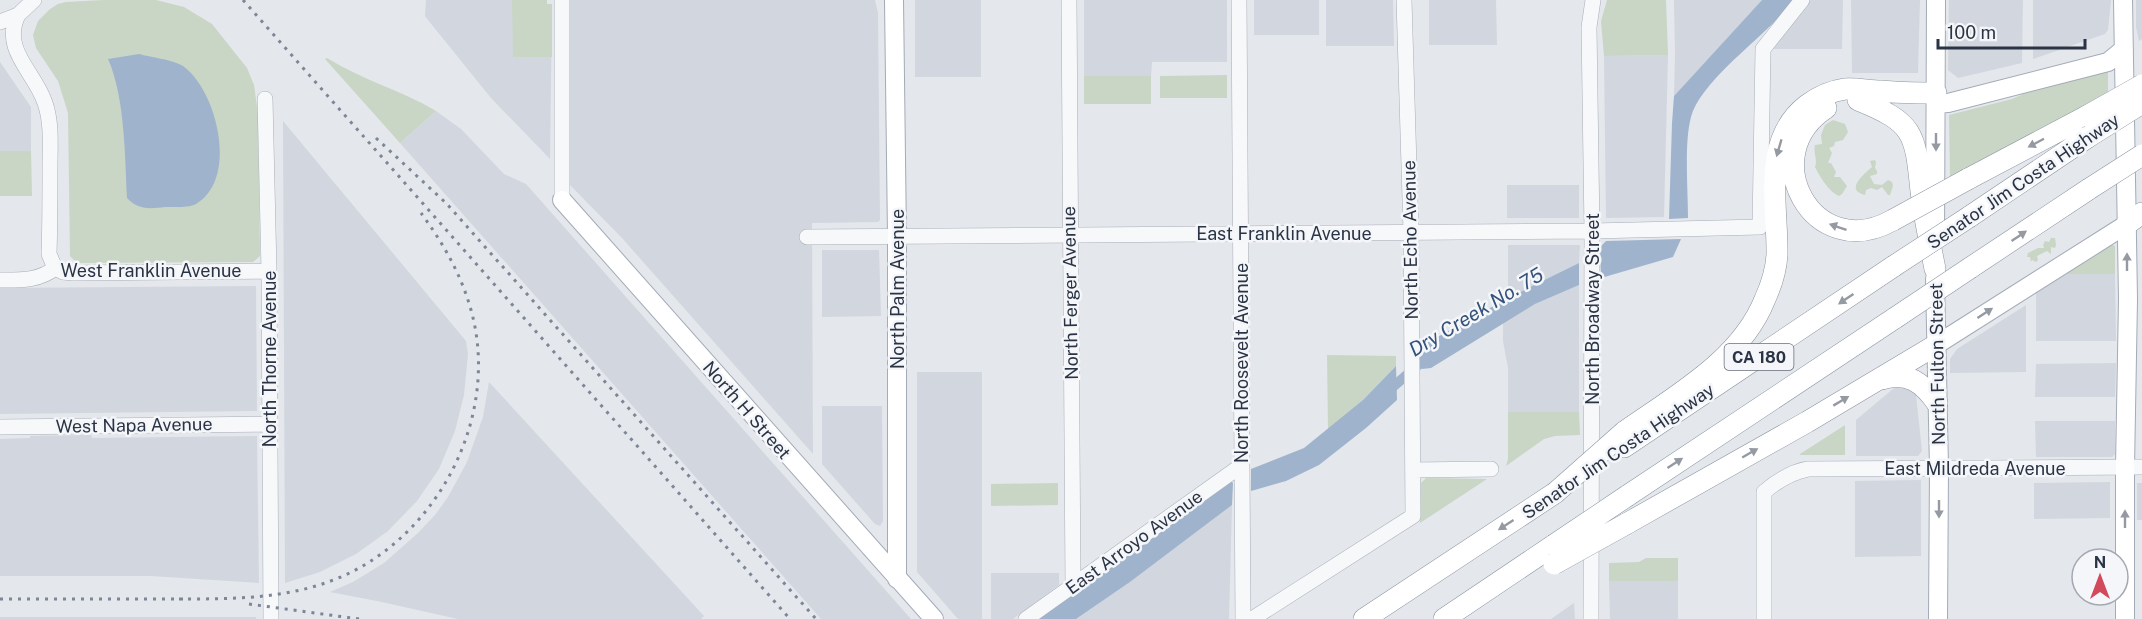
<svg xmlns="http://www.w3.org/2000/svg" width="2142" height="619" viewBox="0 0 2142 619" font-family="'Public Sans',sans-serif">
  <rect width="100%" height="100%" fill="#e4e7ec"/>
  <!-- built -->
  <path fill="#d2d6de" d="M426 0H547V4H552L550 159 491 98 428 20 425 16Z
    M570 0H875L878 13 880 220 878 222 812 223 813 454 622 238 568 183Z
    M915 0H981V77H915Z
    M1084 0H1227V62H1152L1151 76H1084Z
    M1254 0H1319V35H1254Z
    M1326 0H1393L1394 46H1326Z
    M1429 0H1496L1497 45H1429Z
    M1674 0H1762L1674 96 1675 55Z
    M1810 0H1843L1842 49H1773Z
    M1851 0H1920L1918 73H1852Z
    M1949 0H2023L2022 63 1958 78 1948 70Z
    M2033 0H2111L2108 30 2105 34 2033 59Z
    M2136 0H2142V39L2139 41 2136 27Z
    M1668 55 1664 217 1606 218 1604 56Z
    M0 62 31 107V151H0Z
    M436 111 461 129 504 174 526 184 911 619H821L400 143Z
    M283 121 466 341 468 354 464 395 455 431 439 469 417 501 388 531 356 554 320 572 285 583Z
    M1507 185H1579V218H1507Z
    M1508 245H1580L1579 263 1508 298Z
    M822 250H879L881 316 822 317Z
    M2062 274H2115L2116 341H2036V291Z
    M1579 285V412H1508V368L1503 341V322L1535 304Z
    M256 286 257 411 0 414V288Z
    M2026 305V372L1950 373V359L1957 349Z
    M2116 363 2115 397H2035L2036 364Z
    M917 372H982V619H958L917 572Z
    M489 382 704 616 701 619H458L377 601 330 592 353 582 384 563 418 533 435 515 448 497 467 462 483 417Z
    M1894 388H1908L1916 395 1922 451 1918 456H1856V420Z
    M822 406H882L883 521 880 526 875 524 822 464Z
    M2035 421H2115V454L2112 457H2036Z
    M91 435 92 438 257 436 259 583 151 576H0V439L30 438V436Z
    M1921 480V556L1855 557V481Z
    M2110 482V518L2034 519V483Z
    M2137 483H2142V520H2137Z
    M1232 505 1229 619H1076L1130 582Z
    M991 573H1059V585L1013 619H991Z
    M1609 581H1678V619H1610Z
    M1574 603 1575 619H1551Z
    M0 617H256V619H0Z"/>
  <!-- green -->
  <path fill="#c9d6c5" d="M103 0H156L184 7 212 24 247 68 254 85 258 114 260 256 253 262 77 263 70 256 68 113 58 81 36 48 33 35 38 21 50 9 58 4 66 2Z
    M512 0H547V4H552V57H513Z
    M1607 0H1666L1668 55 1604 56 1601 21Z
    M327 58C362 80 401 90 436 111L400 143 325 59Z
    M2105 70 2108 72V94L1950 177 1949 115 2012 99 2039 87Z
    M1227 75V98H1160V76Z
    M1084 76H1151V104H1084Z
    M1833 120 1845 124 1848 132 1843 140 1835 142 1834 146 1829 148 1832 153 1828 163H1831L1836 172 1834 177H1840L1847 186 1842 194 1839 196C1829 192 1820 177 1815 167 1818 160 1813 153 1815 145L1822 144 1821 135 1825 125Z
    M0 151H31L32 196H0Z
    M1875 160 1876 162 1875 168 1877 171V174L1870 176 1874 184 1882 185 1888 180 1892 182 1893 186 1890 195H1888L1882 187 1877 190 1871 188 1866 190 1865 195C1844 190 1864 174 1872 167L1870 161Z
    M2051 238H2055L2056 245 2055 248 2051 247V254L2047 251 2037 256 2038 260 2036 262 2032 260 2031 262 2030 257H2027L2028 253 2038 248H2044L2043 245 2045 241 2049 242Z
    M2109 244 2115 246V274H2062Z
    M1327 355 1396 356V366L1363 400 1328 430Z
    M1508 412H1579L1580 435 1555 436 1544 439 1506 466 1508 459Z
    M1845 425V455H1800V454Z
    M1426 478 1487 479 1420 523 1421 483Z
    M1058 483V505L991 506V484Z
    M1646 558H1678V581H1609V563L1639 562Z"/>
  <!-- water -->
  <path fill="#9fb4cc" d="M1762 0H1794C1769 34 1701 79 1691 117 1684 143 1688 190 1688 218L1669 219 1672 123 1674 96Z
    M139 54C150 57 174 60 183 66 217 90 239 179 196 204 189 208 174 207 165 207 150 209 138 210 127 198 125 157 125 97 108 59Z
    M1681 239 1673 257 1601 278 1600 247 1606 241Z
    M1579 263V285L1535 304 1431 368 1422 369 1423 345 1508 298Z
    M1396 366 1397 400 1366 428 1319 465 1286 481 1251 491V469L1304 448 1363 400Z
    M1229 480 1233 483 1232 505 1130 582 1076 619H1037Z"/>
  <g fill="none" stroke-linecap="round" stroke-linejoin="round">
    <!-- canal -->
    <path stroke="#9fb4cc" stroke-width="10" d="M1387 392 1424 360 1433 355"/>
    <!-- minor casing -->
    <g stroke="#a9aeb7" stroke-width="16">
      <path id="minor" d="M562 0V200
        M1069 0 1073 586
        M1239 0 1243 619
        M18 15C1 50 35 72 45 103 52 123 50 145 50 166 50 195 50 225 49 254L55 268
        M0 22 18 15 34 0
        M265 99 269 271 271 619
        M807 237 1592 231 1760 227 1763 49 1802 0
        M55 268 63 272 73 273 269 271
        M0 280C20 280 39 281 55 268
        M0 427 269 424
        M1413 470 1491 469
        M1026 619 1242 465
        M1252 619 1413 516 1411 232 1404 0
        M1591 619 1592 231 1589 27 1593 0
        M1764 619V492C1777 481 1791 472 1808 469L2142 467"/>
    </g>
    <!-- major casing -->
    <g stroke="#a3abb8" stroke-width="20">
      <path id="major" d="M894 0 897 237V579
        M2123 0 2128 299 2125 467V619
        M1936 104 1948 103 2108 62 2124 49
        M562 200 934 619
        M1935 239 1936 0
        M1935 279 1939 468 1938 619
        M1936 345 2127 224"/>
    </g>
    <!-- highway casing -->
    <g stroke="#8b94a3" stroke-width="22">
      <path id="highway" d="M1858 100C1915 123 1915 133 1921 191 1924 217 1930 243 1935 269
        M1826 108C1754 155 1813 265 1893 220
        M1968 179 2087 116
        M1969 217 2088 137
        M2127 224 2142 213
        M1970 268 2089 189
        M1882 379C1908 371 1923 383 1937 403
        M1624 432C1675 396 1741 360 1765 299 1771 286 1776 270 1777 255 1778 206 1761 140 1807 105 1818 97 1831 91 1845 89 1857 88 1869 91 1881 91 1899 93 1918 93 1936 93
        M1624 447 1894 266
        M1627 496 1895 318
        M1626 524 1807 422 1936 345
        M1364 619 1555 493
        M1444 619 1554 545"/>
    </g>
    <!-- minor -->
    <use href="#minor" stroke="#f7f8fa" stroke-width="15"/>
    <!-- major -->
    <use href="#major" stroke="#fff" stroke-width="18"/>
    <!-- highway -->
    <use href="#highway" stroke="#fff" stroke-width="21"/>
    <!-- rail -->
    <path stroke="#7d8696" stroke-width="3" stroke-dasharray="3 6" stroke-linecap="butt" d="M243 0 790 619
      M376 138 446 203 816 619
      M0 599H186
      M179 599C233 599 286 599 336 579 438 538 501 416 471 310 461 274 443 243 421 213
      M249 604 359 619"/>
    <!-- highway-bridge casing -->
    <g stroke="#8b94a3" stroke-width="22" stroke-linecap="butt">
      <path id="highway-bridge" d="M2087 116 2142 85
        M2088 137 2142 103
        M2089 189 2142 155
        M1893 220 1968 179
        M1894 266 1969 217
        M1895 318 1970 268
        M1555 493 1624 432
        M1554 545 1627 496
        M1554 564 1626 524"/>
    </g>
    <!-- highway-bridge -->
    <use href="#highway-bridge" stroke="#fff" stroke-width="21"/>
  </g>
  <!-- one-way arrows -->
  <defs><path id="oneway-solid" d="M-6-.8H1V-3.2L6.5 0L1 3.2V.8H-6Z" transform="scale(1.5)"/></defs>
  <g fill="#959aa2">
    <use href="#oneway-solid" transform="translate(1936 142) rotate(90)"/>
    <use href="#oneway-solid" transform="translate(2036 143) rotate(152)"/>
    <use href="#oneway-solid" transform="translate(1779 148) rotate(106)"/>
    <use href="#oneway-solid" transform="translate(1838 227) rotate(-161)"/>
    <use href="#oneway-solid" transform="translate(2019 236) rotate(-34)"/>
    <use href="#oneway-solid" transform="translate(2127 262) rotate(-90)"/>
    <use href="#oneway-solid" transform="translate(1846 299) rotate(146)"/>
    <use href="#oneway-solid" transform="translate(1985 313) rotate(-33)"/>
    <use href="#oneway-solid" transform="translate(1841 401) rotate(-31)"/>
    <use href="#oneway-solid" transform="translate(1750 453) rotate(-30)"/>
    <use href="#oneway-solid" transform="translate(1675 463) rotate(-33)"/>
    <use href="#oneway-solid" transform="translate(1939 509) rotate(90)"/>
    <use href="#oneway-solid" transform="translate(2125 519) rotate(-90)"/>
    <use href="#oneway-solid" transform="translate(1506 525) rotate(147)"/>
  </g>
  <g text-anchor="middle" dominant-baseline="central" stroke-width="5" stroke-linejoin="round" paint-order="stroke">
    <!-- shield labels -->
    <rect fill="#f4f6f9" stroke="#676e7b" stroke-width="1.5" x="1724.5" y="344" width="69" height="26" rx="4.5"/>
    <g font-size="16" font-weight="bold" fill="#2b3445">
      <text x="1759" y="357">CA 180</text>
    </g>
    <!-- street labels -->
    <g font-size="18" fill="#2b3445" stroke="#f4f6f9">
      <text transform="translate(2023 181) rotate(-34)">Senator Jim Costa Highway</text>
      <text x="1284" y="233">East Franklin Avenue</text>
      <text transform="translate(1410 240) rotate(-91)">North Echo Avenue</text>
      <text x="151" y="270">West Franklin Avenue</text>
      <text transform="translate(897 289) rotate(-90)">North Palm Avenue</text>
      <text transform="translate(1070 293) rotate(-91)">North Ferger Avenue</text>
      <text transform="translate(1592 309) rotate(-90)">North Broadway Street</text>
      <text transform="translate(269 359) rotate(-90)">North Thorne Avenue</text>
      <text transform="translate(1241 363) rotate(-90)">North Roosevelt Avenue</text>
      <text transform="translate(1937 364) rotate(-91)">North Fulton Street</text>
      <text transform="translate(747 410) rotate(49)">North H Street</text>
      <text transform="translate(134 425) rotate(-1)">West Napa Avenue</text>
      <text transform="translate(1618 451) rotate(-34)">Senator Jim Costa Highway</text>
      <text x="1975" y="468">East Mildreda Avenue</text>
      <text transform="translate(1134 542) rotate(-36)">East Arroyo Avenue</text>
    </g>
    <!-- water labels -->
    <g font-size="20" font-style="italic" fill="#34527a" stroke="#f4f6f9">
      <text transform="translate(1476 312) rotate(-31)">Dry Creek No. 75</text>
    </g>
  </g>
  <!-- north arrow -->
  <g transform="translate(2100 577)"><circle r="28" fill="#f4f6f9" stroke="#a4a8b1" stroke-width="1.5"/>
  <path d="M0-4.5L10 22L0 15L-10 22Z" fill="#d1495b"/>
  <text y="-9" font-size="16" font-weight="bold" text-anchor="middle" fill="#2b3445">N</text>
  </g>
  <!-- scale -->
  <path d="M1938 39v9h147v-9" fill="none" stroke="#2b3445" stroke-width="3"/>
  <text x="1947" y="39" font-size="18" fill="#2b3445" stroke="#f4f6f9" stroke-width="4.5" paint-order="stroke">100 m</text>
</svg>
